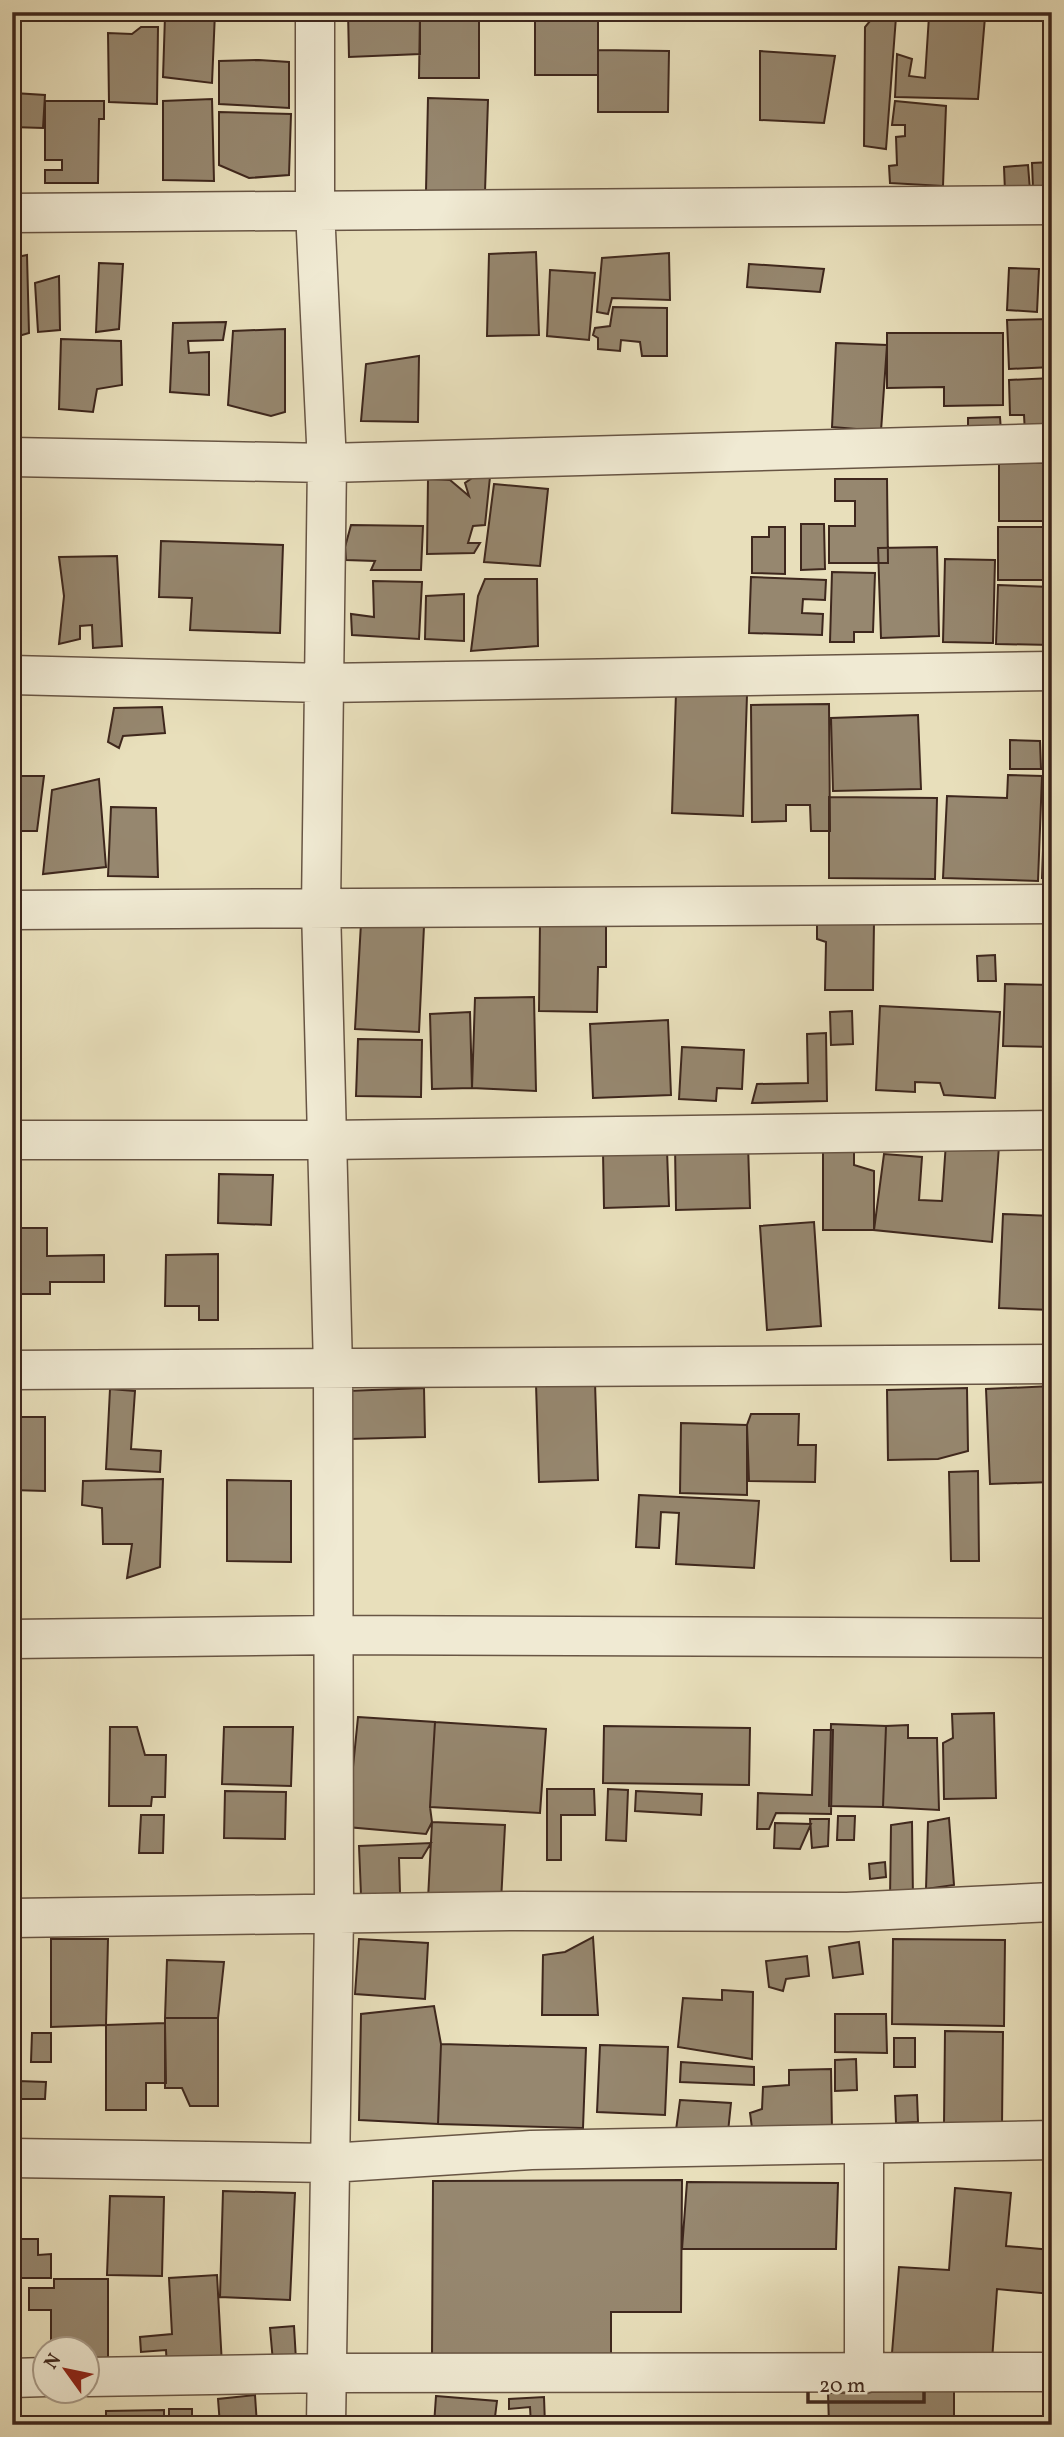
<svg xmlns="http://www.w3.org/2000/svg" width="1064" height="2437" viewBox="0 0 1064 2437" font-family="Vollkorn,serif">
  <rect width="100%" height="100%" fill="#e8dfbb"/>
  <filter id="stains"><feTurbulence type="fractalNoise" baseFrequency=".00286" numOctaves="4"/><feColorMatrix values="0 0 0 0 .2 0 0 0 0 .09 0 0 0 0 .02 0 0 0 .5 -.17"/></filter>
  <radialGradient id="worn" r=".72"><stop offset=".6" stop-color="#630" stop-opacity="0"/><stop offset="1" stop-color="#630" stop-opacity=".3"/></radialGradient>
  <!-- building -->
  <path fill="#96876f" stroke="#3e271d" stroke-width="2" d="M189 12H215L212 83 163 77 165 16H189Z
    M348 12H420V54L349 57Z
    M420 12H479V78H419Z
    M535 12H598V75H535Z
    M874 16 896 17 886 149 864 146 865 27Z
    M929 16 985 17 978 99 895 97 897 54 912 59 909 76 925 78Z
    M141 27H158L157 104 109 102 108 33 132 34Z
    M598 50 669 51 668 112H598Z
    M760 51 835 56 824 123 760 120Z
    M259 60 289 62V108L219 104V61Z
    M12 82H14V93L45 95 43 128 12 127Z
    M428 98 488 100 485 192 426 191Z
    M212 99 214 181 163 180V101Z
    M45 101H104V119H99L98 183H45V170H62V160H45Z
    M895 101 946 106 943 186 890 183 889 166 897 165 896 137 905 136V125H892Z
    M219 112 291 114 289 175 249 178 219 165Z
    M1043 131H1052V154H1045Z
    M1052 162V188L1033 189 1032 163Z
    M1028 165 1030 190 1005 192 1004 167Z
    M1052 251V309H1046L1044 252Z
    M536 252 539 335 487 336 489 254Z
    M669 253 670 300 612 298 608 314 597 312 602 258Z
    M27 255 29 333 12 338V258Z
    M99 263 123 264 119 329 96 332Z
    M749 264 824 269 820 292 747 287Z
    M1009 268 1039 269 1037 312 1007 310Z
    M550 270 595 273 589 340 547 336Z
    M59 276 60 330 38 332 35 283Z
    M613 307 667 308V356H642L640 342 621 340 620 351 598 349V338L593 335 595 328 610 326Z
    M1052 319V367L1009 369 1007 320Z
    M226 322 223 340 188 341 189 353 209 352V395L170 392 173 323Z
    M285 329V412L271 416 228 405 233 331Z
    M887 333H1003V405L944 406V387L887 388Z
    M61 339 121 341 122 385 97 389 93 412 59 409Z
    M836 343 887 345 881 431 832 427Z
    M419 356 418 422 361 421 366 364Z
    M1052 378V432L1025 433 1024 415H1010L1009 380Z
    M1000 417 1001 431 968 432V418Z
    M999 463H1052V521H999Z
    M475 476 490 477 485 525 473 526 468 543H480L474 553 427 554 428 479 450 480 469 496 465 483Z
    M835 479H887L888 563H829V526H855V501H835Z
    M494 484 548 489 540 566 484 562Z
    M801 524H824L825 569 801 570Z
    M351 525 423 526 421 570H371L375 561 346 560 345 547Z
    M769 527H785V574L752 573V537H769Z
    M998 527H1052V580H998Z
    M161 541 283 545 280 633 190 630 192 598 159 597Z
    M937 547 939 636 881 638 878 548Z
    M117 556 122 646 93 648 92 625 80 626V639L59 644 64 596 59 557Z
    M945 559 995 560 993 643 943 642Z
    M832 572 875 573 873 632H854V642H830Z
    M751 577 826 580 825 600 803 599 802 613 823 614 822 635 749 633Z
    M485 579H537L538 646 471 651 478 596Z
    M373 581 422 582 419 639 352 635 351 614 374 617Z
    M998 585 1052 587V645L996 644Z
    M464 594V641L425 639 426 596Z
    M676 693 747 695 743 816 672 813Z
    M829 704 830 831H811L810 805H786V821L752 822 751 705Z
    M162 707 165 733 123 736 119 748 108 742 114 708Z
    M918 715 921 789 833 791 831 718Z
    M1010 740 1040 741 1041 769H1010Z
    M1046 768H1052V879L1042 878Z
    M1008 775 1042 776 1038 881 943 878 947 796 1007 798Z
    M12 776H44L37 831H12Z
    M99 779 106 867 43 874 52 790Z
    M829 797 937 798 935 879 829 878Z
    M111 807 156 808 158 877 108 876Z
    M817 922H874L873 990H825L826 942 817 939Z
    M361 923 424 926 419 1032 355 1029Z
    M540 923 606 924V967H598L597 1012 539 1011Z
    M995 955 996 981H978L977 956Z
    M1005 984 1052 985V1047L1003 1046Z
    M534 997 536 1091 472 1088 475 998Z
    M880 1006 1000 1012 995 1098 944 1095 940 1083 915 1082V1092L876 1090Z
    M852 1011 853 1044 831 1045 830 1012Z
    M470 1012 472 1088 432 1089 430 1014Z
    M668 1020 671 1095 593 1098 590 1024Z
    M826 1033 827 1101 752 1103 757 1084 808 1083 807 1034Z
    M358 1039 422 1040 421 1097 356 1096Z
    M682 1047 744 1050 742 1089 717 1088 716 1101 679 1099Z
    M946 1142 999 1146 992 1242 874 1230 884 1154 922 1157 919 1200 942 1201Z
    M748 1144 750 1208 676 1210 675 1146Z
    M823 1149H854V1165L874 1171V1230H823Z
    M667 1150 669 1206 604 1208 603 1152Z
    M219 1174 273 1175 271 1225 218 1223Z
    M1003 1214 1052 1216V1310L999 1308Z
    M814 1222 821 1326 767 1330 760 1226Z
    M12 1228H47V1256L104 1255V1282H50V1294H12Z
    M218 1254V1320H199V1306H165L166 1255Z
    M595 1382 598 1480 539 1482 536 1384Z
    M1052 1386V1482L990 1484 986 1389Z
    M424 1388 425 1437 349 1439 347 1391Z
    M967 1388 968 1451 938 1459 888 1460 887 1390Z
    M110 1389 135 1391 131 1449 161 1451 160 1472 106 1469Z
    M751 1414H799L798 1445H816L815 1482 749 1481 747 1425Z
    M12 1417H45V1491L12 1490Z
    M681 1423 747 1425V1495L680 1493Z
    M978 1471 979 1561H951L949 1472Z
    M163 1479 160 1567 127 1578 132 1544H103L102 1508 82 1505 83 1481Z
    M227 1480 291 1481V1562L227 1561Z
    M639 1495 759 1501 754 1568 676 1564 679 1513 661 1512 659 1548 636 1547Z
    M994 1713 996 1798 944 1799 943 1743 953 1738 952 1714Z
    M358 1717 435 1722 430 1807 432 1822 426 1834 347 1827Z
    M435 1722 546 1729 540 1813 430 1807Z
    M831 1724 886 1726 883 1807 829 1806Z
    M908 1725V1738H937L939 1810 883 1807 886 1726Z
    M604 1726 750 1728 749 1785 603 1783Z
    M110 1727H137L145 1755H166L165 1797H152L151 1806H109Z
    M224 1727H293L291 1786 222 1784Z
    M814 1730H833L831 1814 776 1813 769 1829H757L758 1793 812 1795Z
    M547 1789H594L595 1815H561V1860H547Z
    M608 1789 628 1790 626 1841 606 1840Z
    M225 1791 286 1792 285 1839 224 1838Z
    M636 1791 702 1794 701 1815 635 1811Z
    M141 1815H164L163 1853H139Z
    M838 1816H855L854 1840H837Z
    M949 1818 954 1885 926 1889 928 1822Z
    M810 1819H829L828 1846 812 1848Z
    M432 1822 505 1825 501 1902 428 1899Z
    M912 1822 913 1900 890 1899 891 1825Z
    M775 1823 811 1824 800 1849 774 1848Z
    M431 1843 422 1858H399L400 1893 361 1895 359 1846Z
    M885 1862 886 1877 870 1879 869 1864Z
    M593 1937 598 2015H542L543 1955 565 1952Z
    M51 1939H108L106 2025 51 2027Z
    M359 1939 428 1943 425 1999 355 1994Z
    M893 1939 1005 1940 1004 2026 892 2024Z
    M859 1942 863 1974 833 1978 829 1947Z
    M807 1956 809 1976 786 1979 783 1991 769 1987 766 1961Z
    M167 1960 224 1962 218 2018H165Z
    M722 1990 753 1992 752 2059 678 2047 683 1998 722 2000Z
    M434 2006 441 2044 438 2124 359 2120 361 2014Z
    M835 2014H886L887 2053 835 2052Z
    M165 2018H218V2106H190L182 2088H165Z
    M165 2023 166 2083H146V2110H106V2025Z
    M945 2031 1003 2032 1002 2125H944Z
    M32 2033H51V2062H31Z
    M894 2038H915V2067H894Z
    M441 2044 586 2048 583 2128 438 2124Z
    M600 2045 668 2047 665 2115 597 2112Z
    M856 2059 857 2090 835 2091V2060Z
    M681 2062 754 2067V2085L680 2082Z
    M831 2069 832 2130 752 2128 750 2113 762 2109 763 2087 789 2085V2070Z
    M18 2081 46 2082 45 2099H18Z
    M917 2095 918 2122 896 2123 895 2096Z
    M680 2100 731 2103 728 2132 676 2130Z
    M682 2180 681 2312H611V2356L432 2357 433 2181Z
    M687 2182 838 2183 836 2249H682Z
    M955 2188 1011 2193 1006 2246 1052 2250V2294L997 2289 992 2361 892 2353 899 2267 949 2270Z
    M223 2191 295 2193 290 2300 220 2297Z
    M110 2196 164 2197 162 2276 107 2275Z
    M20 2239H38V2255L51 2254V2278H12V2252H20Z
    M217 2275 222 2365 167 2368 166 2350 141 2352 140 2337 172 2334 169 2278Z
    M54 2279H108V2365H88V2350H51V2310H29V2288H54Z
    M294 2326 296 2360 273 2362 270 2328Z
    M954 2390V2425H829L828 2393Z
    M255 2395 257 2425H220L218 2399Z
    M436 2396 497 2401 494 2425H434Z
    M544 2397 545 2425H531L530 2407 509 2409V2399Z
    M1046 2402H1052V2425H1045Z
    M169 2409H192V2425H169Z
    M164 2410V2425H106V2411Z"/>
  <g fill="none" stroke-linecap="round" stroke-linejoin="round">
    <!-- minor casing -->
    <g stroke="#685544" stroke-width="41">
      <path id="minor" d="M315 12V210L327 463 321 908 333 1368 334 1914 326 2425
        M12 213 1052 205
        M12 457 327 463 1052 443
        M12 675 323 683 1052 671
        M12 910 1052 904
        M12 1140H327L1052 1130
        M12 1370 1052 1364
        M12 1639 334 1635 1052 1638
        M12 1918 515 1911 847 1912 1052 1902
        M864 2145V2374
        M12 2158 330 2163 531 2150 1052 2140
        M88 2377 327 2373 1052 2372
        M12 2378 46 2377"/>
    </g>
    <!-- minor -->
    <use href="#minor" stroke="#f0ead3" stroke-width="38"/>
  </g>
  <!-- margin -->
  <rect width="1064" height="2437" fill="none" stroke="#e8dfbb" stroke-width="42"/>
  <rect x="14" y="14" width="1036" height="2409" fill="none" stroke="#3e271d" stroke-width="3.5"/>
  <rect x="21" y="21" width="1022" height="2395" fill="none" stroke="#3e271d" stroke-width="2"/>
  <!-- north arrow -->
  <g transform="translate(66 2370) rotate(303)"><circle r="33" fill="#f0ead3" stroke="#a99c8a" stroke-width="2"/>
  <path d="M0-5L12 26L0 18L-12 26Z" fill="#8f2418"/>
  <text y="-10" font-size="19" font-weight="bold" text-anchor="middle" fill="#3e271d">N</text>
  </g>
  <!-- scale -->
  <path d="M808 2392v10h116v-10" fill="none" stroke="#3e271d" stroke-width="3.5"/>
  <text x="819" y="2392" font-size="21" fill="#3e271d" stroke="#f0ead3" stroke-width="5" paint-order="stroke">20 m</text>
  <rect width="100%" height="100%" filter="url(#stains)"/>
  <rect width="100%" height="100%" fill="url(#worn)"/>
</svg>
